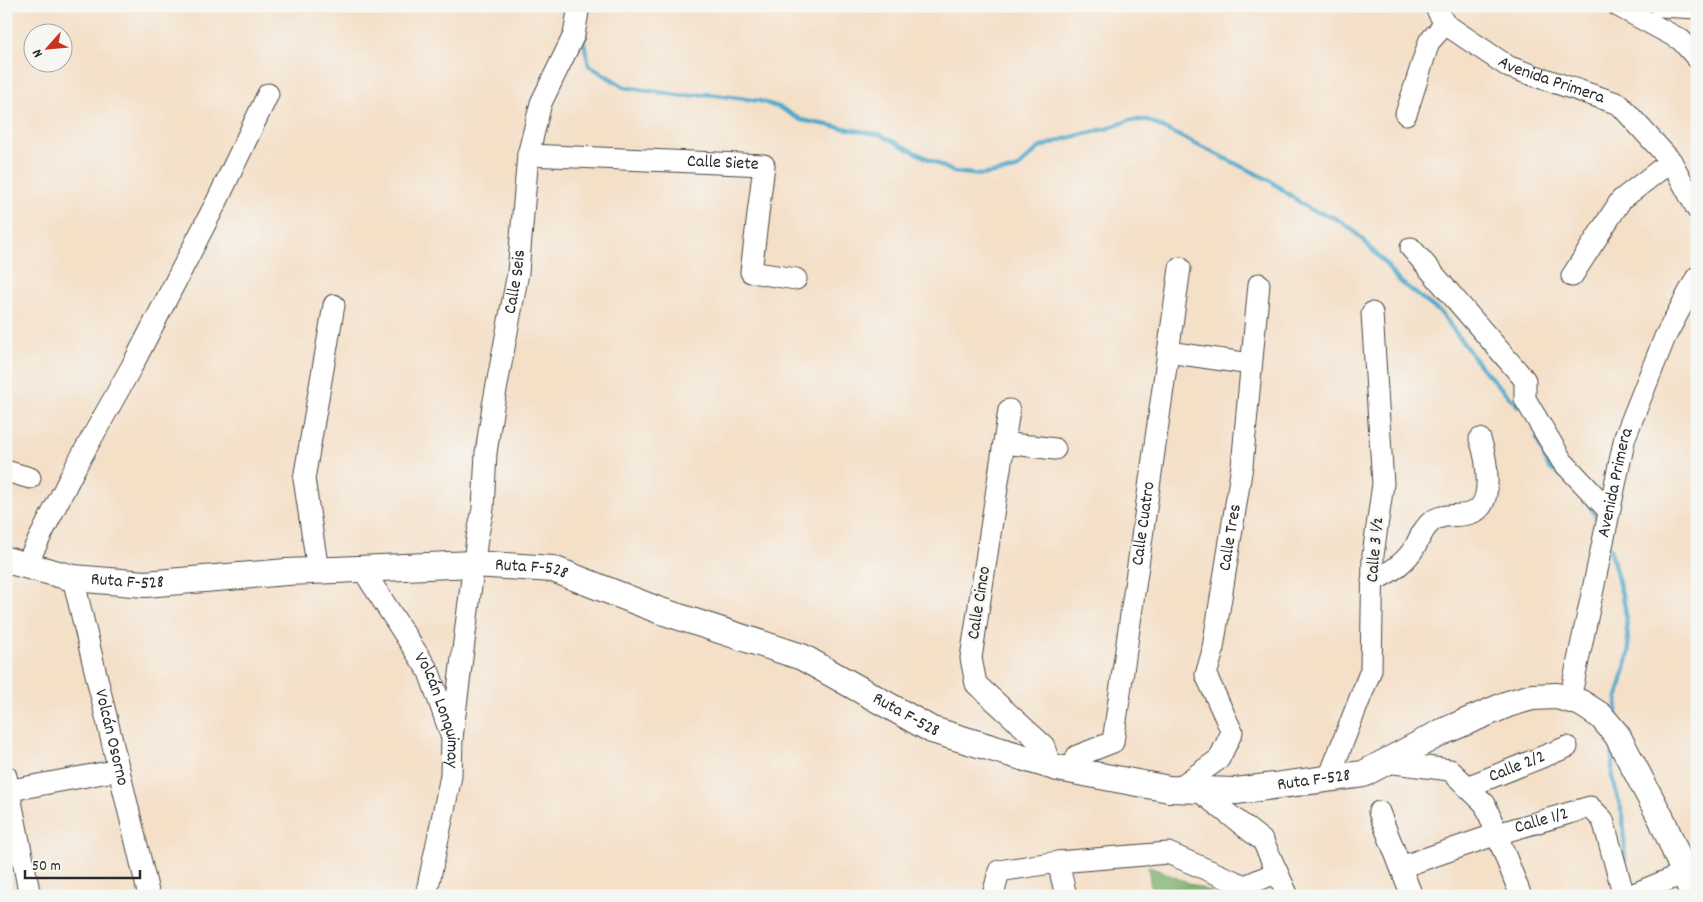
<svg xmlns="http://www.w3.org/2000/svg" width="1703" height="902" viewBox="0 0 1703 902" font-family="Dekko,sans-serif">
  <rect width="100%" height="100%" fill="#f6f6f2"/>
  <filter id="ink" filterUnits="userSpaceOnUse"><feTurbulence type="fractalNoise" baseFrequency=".02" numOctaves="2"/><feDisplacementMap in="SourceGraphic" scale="10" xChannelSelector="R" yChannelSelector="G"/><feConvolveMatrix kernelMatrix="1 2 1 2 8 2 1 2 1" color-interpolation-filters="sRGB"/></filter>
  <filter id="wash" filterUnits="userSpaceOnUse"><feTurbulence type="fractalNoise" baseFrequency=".0096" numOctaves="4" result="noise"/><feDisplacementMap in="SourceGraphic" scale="20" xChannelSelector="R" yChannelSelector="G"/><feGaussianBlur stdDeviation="1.12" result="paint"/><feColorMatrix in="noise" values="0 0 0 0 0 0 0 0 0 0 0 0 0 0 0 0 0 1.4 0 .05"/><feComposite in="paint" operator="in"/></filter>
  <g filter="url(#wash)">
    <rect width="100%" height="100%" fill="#f4dfc7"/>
    <!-- forest -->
    <path fill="#79ae6b" stroke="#526c4b" d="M1148 866 1211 892 1209 896H1152Z"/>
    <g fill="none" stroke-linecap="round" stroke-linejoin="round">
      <!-- stream -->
      <path stroke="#4ca8ca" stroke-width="4.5" d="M582 34 589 65 624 87 684 96 709 94 760 101 781 108 801 120 881 135 954 172 981 175 1016 169 1039 148 1064 139 1109 128 1130 120H1147L1269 180 1309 209 1335 218 1352 229 1385 263 1397 279 1442 314 1480 366 1518 406
        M1537 439 1549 468 1566 479
        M1587 501 1599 522
        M1610 548 1625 607 1629 653 1618 695 1615 719
        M1612 749V778L1623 816 1625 860"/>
    </g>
  </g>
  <g filter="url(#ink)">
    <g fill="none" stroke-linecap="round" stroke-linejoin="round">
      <!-- minor casing -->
      <g stroke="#494642" stroke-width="23">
        <g id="minor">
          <path id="s1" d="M1435 6 1445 24 1509 67 1619 104 1671 161 1697 209"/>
          <path d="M1618 6 1681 40 1697 58"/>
          <path d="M1660 6 1697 8"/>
          <path d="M1406 114 1429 42 1445 24"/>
          <path id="s2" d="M528 155 764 165 751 272 796 279"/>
          <path d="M1411 248 1525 380V399L1562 461 1609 511"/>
          <path d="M1572 276 1621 200 1671 161"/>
          <path d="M1168 352 1251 364"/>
          <path d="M1009 410 971 658 976 684 1044 746 1050 766"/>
          <path d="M1004 443 1055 449 1032 446"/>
          <path d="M6 471 30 478"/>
          <path d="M26 565 76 466 132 366 217 201 268 94"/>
          <path id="s3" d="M363 570 429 672 452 738 451 776 426 896"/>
          <path d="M318 571 304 479 334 305"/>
          <path id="s4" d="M73 578 149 896"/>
          <path d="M1372 581C1390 573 1406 563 1416 545 1420 537 1423 529 1431 522 1444 512 1457 518 1471 513 1496 506 1486 456 1480 439"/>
          <path id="s5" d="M1570 699 1625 437 1665 337 1697 277"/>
          <path id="s6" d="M452 738 477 538 483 509 486 453 493 406 518 273 528 155 541 103 574 35 579 6"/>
          <path d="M1386 762 1450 770 1485 804 1521 896"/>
          <path id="s7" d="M1072 771 1077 756 1113 742 1180 268"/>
          <path d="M6 776 30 896"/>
          <path d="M1328 780 1371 670 1373 555 1383 484 1372 313"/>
          <path id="s8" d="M1467 787 1567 747"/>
          <path id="s9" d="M1177 789 1219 759 1232 732 1206 675 1212 654 1242 466 1259 284"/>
          <path d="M6 791 119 770"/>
          <path d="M1199 791 1263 841 1288 896"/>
          <path d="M1379 812 1412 896"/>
          <path id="s10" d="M1401 867 1497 834 1590 807 1603 820 1624 896"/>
          <path d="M993 896 999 871 1058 862"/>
          <path d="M1066 896 1058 862 1168 853 1245 886 1277 872"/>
          <path d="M1629 896 1685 873"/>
        </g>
      </g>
      <!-- major casing -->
      <g stroke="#494642" stroke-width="28">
        <g id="major">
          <path id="s11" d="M6 560 73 578 145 584 287 572 474 564 553 569 658 610 802 657 932 730 1058 768 1169 789 1236 791 1363 774 1442 732 1508 704 1532 697 1557 696 1581 703 1601 716 1617 735 1662 820 1694 896"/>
        </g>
      </g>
      <!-- minor -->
      <use href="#minor" stroke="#fff" stroke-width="21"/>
      <!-- major -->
      <use href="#major" stroke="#fff" stroke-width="26"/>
    </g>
  </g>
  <g text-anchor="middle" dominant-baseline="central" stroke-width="5" stroke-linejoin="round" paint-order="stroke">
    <!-- street labels -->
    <g font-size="18" fill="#2b2b2b" stroke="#f6f6f2">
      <text stroke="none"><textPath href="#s1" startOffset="142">Avenida Primera</textPath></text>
      <text stroke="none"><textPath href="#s2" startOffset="195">Calle Siete</textPath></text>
      <text stroke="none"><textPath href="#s6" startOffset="461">Calle Seis</textPath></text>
      <text stroke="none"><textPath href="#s5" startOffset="221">Avenida Primera</textPath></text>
      <text stroke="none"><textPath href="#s7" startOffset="275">Calle Cuatro</textPath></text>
      <text stroke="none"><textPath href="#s9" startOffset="284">Calle Tres</textPath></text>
      <text transform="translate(1376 550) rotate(-85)">Calle 3 ½</text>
      <text stroke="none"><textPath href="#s11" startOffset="529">Ruta F-528</textPath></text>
      <text stroke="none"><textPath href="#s11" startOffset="124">Ruta F-528</textPath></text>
      <text transform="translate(980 603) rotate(-81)">Calle Cinco</text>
      <text stroke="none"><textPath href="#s3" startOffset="161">Volcán Lonquimay</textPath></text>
      <text stroke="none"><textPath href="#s11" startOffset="934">Ruta F-528</textPath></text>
      <text stroke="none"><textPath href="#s4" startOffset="164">Volcán Osorno</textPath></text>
      <text stroke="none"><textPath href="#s8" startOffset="54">Calle 2/2</textPath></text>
      <text stroke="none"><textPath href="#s11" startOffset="1354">Ruta F-528</textPath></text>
      <text stroke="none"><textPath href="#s10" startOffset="148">Calle 1/2</textPath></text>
    </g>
  </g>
  <!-- margin -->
  <rect width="1703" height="902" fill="none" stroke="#f6f6f2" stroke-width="25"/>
  <!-- north arrow -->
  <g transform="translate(48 48) rotate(243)"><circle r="24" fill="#f6f6f2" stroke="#a5a5a2"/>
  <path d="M0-4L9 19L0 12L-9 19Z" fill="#c8321e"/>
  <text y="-8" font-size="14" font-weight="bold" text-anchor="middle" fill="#2b2b2b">N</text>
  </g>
  <!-- scale -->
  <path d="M25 870v8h115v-8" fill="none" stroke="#2b2b2b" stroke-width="2.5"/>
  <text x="32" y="870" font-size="15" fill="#2b2b2b" stroke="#f6f6f2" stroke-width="4" paint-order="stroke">50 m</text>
</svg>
